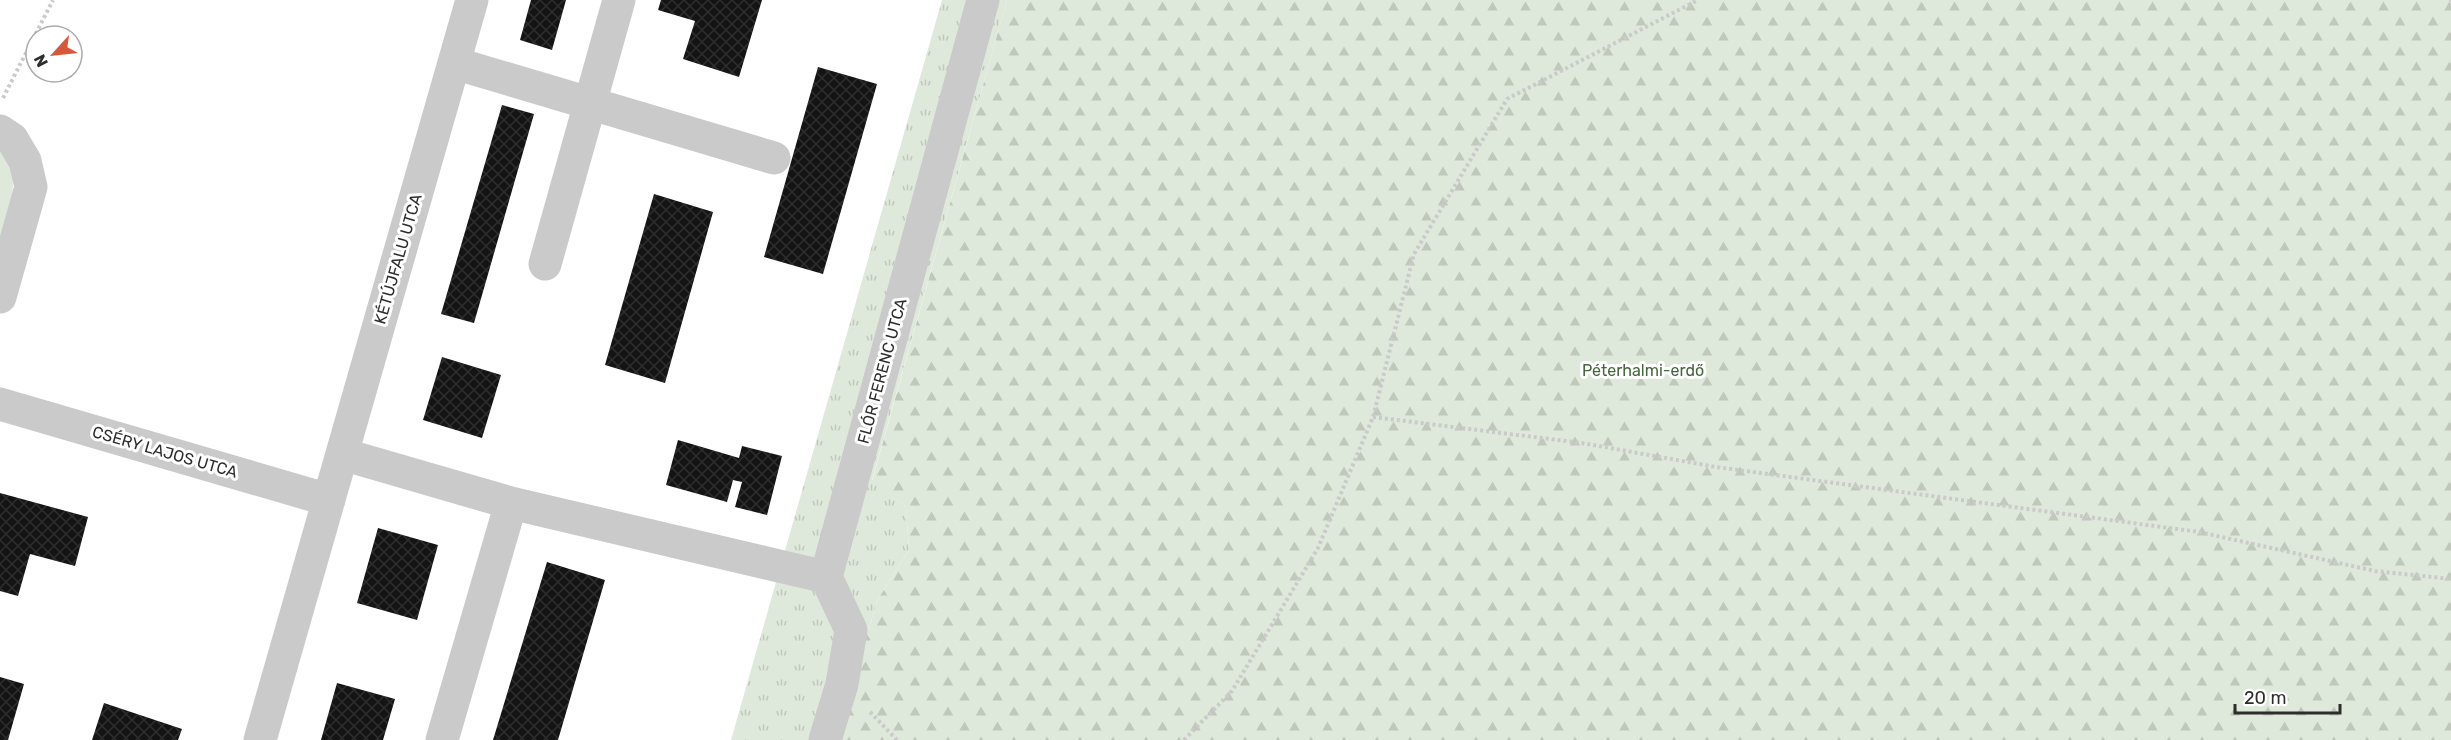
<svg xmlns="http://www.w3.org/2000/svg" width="2451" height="740" viewBox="0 0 2451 740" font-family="Rubik,sans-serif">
  <defs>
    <pattern id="grass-tufts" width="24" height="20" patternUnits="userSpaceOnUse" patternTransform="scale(1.5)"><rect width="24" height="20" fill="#dfe9db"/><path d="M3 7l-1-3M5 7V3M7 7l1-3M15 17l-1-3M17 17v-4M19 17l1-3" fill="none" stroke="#c0c8bc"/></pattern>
    <pattern id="forest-firs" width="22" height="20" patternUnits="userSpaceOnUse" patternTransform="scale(1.5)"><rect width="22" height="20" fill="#dfe9db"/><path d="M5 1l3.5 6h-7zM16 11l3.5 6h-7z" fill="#c0c8bc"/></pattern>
    <pattern id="building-cross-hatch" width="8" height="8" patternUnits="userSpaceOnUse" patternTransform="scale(1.5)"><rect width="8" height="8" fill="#141414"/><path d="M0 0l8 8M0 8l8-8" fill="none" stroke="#2e2e2e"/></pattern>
  </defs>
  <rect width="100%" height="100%" fill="#fff"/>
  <!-- grass -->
  <path fill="url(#grass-tufts)" d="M942 0H1007L872 480 906 507 909 550 878 599 834 740H731Z"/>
  <!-- forest -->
  <path fill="url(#forest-firs)" d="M1007 0H2451V740H834L878 599 909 550 906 507 872 481Z"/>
  <!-- green -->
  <path fill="#dfe9db" d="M0 150C24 178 9 209 0 241Z"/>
  <!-- building -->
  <path fill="url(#building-cross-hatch)" d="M531 0H566L552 50 520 40Z
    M661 0H762L739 77 683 59 695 21 658 10Z
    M818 67 877 84 823 274 764 257Z
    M502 105 534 114 474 323 441 314Z
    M654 194 713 212 665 383 605 365Z
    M442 357 501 375 482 438 423 420Z
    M678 440 739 458 742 446 782 456 767 515 735 507 742 482 733 480 727 502 666 485Z
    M0 493 88 517 75 566 30 554 18 596 0 591Z
    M378 528 438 545 417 620 357 603Z
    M547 562 605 580 558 740H493Z
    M0 677 24 684 8 740H0Z
    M337 683 395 699 383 740H321Z
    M104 703 182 729 178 740H92Z"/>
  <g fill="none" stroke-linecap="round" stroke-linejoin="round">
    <!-- path -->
    <path stroke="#cacaca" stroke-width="4" stroke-dasharray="3 3" stroke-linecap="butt" d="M2450 0 2451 1
      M3 98 53 0
      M1373 417 1582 443 1716 467 2199 532 2375 571 2451 579
      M870 712 897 740
      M1184 740 1232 691 1318 548 1373 417 1414 254 1507 99 1698 0"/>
    <!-- minor -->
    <path stroke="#cacaca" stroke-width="33" d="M454 63 774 158
      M0 131 12 139 25 161 31 187 0 297
      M545 264 619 0
      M0 404 329 500
      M342 454 511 503 826 577
      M260 740 472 0
      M442 740 511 503
      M825 740 842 684 851 630 826 577 983 0"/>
  </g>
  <g text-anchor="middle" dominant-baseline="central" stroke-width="6" stroke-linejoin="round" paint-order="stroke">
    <!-- street labels -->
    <g font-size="16" fill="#2d2d2d" stroke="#fff">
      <text transform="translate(398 259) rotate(-74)">KÉTÚJFALU UTCA</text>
      <text transform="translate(882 371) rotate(-75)">FLÓR FERENC UTCA</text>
      <text transform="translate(165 452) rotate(16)">CSÉRY LAJOS UTCA</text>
    </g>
    <!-- park labels -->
    <g font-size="16" fill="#45653d" stroke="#fff">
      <text x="1643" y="370">Péterhalmi-erdő</text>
    </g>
  </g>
  <!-- north arrow -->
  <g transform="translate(54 54) rotate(243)"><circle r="28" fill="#ffffff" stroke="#ababab" stroke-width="1.5"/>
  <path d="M0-4.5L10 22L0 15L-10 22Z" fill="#d95739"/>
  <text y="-9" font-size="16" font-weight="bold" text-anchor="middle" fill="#2d2d2d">N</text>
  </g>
  <!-- scale -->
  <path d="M2235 704v9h105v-9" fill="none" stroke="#2d2d2d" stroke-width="3"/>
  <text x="2244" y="704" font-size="18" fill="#2d2d2d" stroke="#ffffff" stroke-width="4.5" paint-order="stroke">20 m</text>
</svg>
